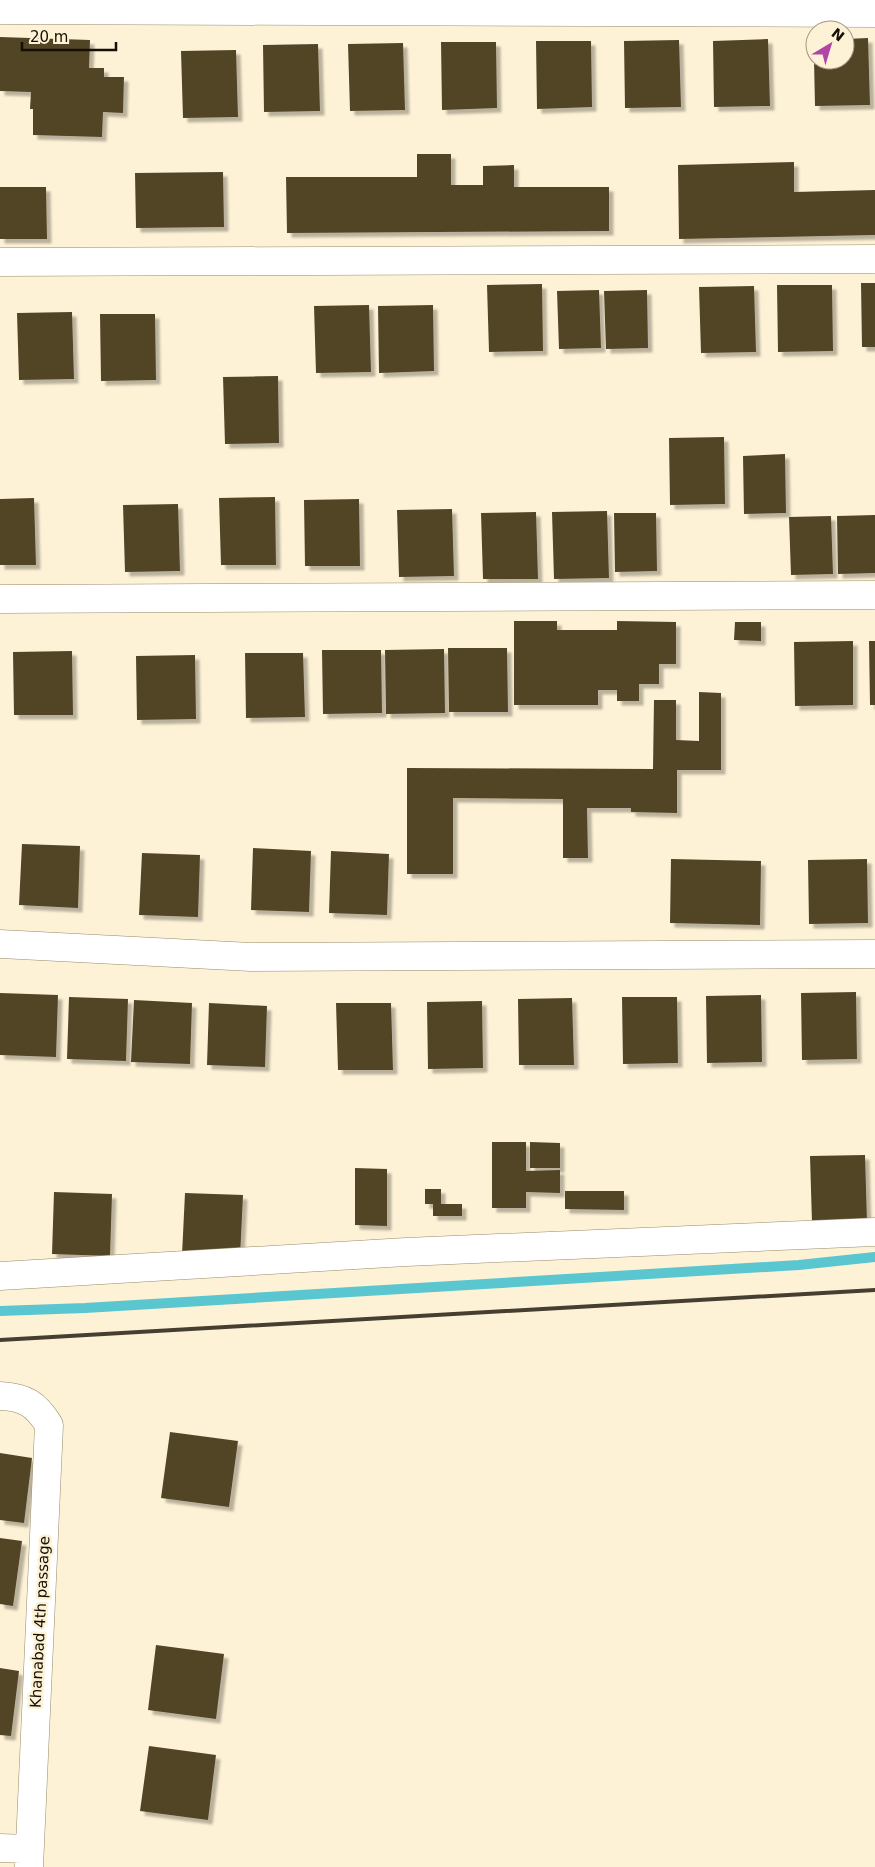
<svg xmlns="http://www.w3.org/2000/svg" width="875" height="1867" viewBox="0 0 875 1867" font-family="'DejaVu Sans',sans-serif">
  <defs>
    <filter id="shadow"><feDropShadow dx="4.5" dy="4.5" stdDeviation="1" flood-color="#0004"/></filter>
  </defs>
  <rect width="100%" height="100%" fill="#fef2d6"/>
  <g fill="none" stroke-linecap="round" stroke-linejoin="round">
    <!-- stream -->
    <path stroke="#5ac6d0" stroke-width="10" d="M0 1311 85 1308 799 1265 875 1257"/>
  </g>
  <!-- building -->
  <path fill="#514527" filter="url(#shadow)" d="M0 37 90 40 89 68H104V77H124L123 113 103 112 102 137 33 135V109H30L31 92 0 91Z
    M868 38 870 105 815 106 814 60H845V39Z
    M768 39 770 106 714 107 713 41Z
    M679 40 681 107 625 108 624 41Z
    M536 41H591L592 107 537 109Z
    M441 42H496L497 108 442 110Z
    M403 43 405 110 350 111 348 44Z
    M318 44 320 111 264 112 263 45Z
    M236 50 238 117 183 118 181 51Z
    M417 154H451V185H483V166L514 165V187H609V231L287 233 286 177H417Z
    M794 162V192L875 190V235L679 239 678 165Z
    M223 172 224 227 136 228 135 173Z
    M0 187H46L47 239H0Z
    M861 283H875V347H862Z
    M542 284 543 351 489 352 487 285Z
    M777 285H832L833 351 778 352Z
    M754 286 756 352 701 353 699 287Z
    M599 290 601 348 559 349 557 291Z
    M647 290 648 348 606 349 604 291Z
    M369 305 371 372 316 373 314 306Z
    M433 305 434 371 379 373 378 306Z
    M72 312 74 379 19 380 17 313Z
    M100 314H155L156 380 101 381Z
    M278 376 279 443 225 444 223 377Z
    M724 437 725 504 670 505 669 438Z
    M785 454 786 513 744 514 743 456Z
    M275 497 276 565H221L219 498Z
    M34 498 36 565H0V499Z
    M359 499 360 566H305L304 500Z
    M178 504 180 571 125 572 123 505Z
    M452 509 454 576 399 577 397 510Z
    M607 511 609 578 554 579 552 512Z
    M536 512 538 579H483L481 513Z
    M614 513H656L657 571 615 572Z
    M875 515V573L838 574 837 516Z
    M831 516 833 574 791 575 789 517Z
    M514 621H557V630H617V621L676 622V664H659V684H639V701H617V690H598V705H514Z
    M735 622H761V641L734 640Z
    M853 641V705L795 706 794 642Z
    M869 641H875V705H870Z
    M448 648H507L508 712H449Z
    M444 649 445 713 386 714 385 650Z
    M322 650H381L382 713 323 714Z
    M72 651 73 715H14L13 652Z
    M245 653H303L305 717 246 718Z
    M195 655 196 719 137 720 136 656Z
    M699 692 721 693V770H677V813L631 812V808H587L588 858H563V799L453 798V874H407V768L653 769 654 700H676V740L699 741Z
    M22 844 80 846 78 908 19 905Z
    M253 848 311 851 309 912 251 910Z
    M331 851 389 854 387 915 329 913Z
    M142 853 200 855 198 917 139 915Z
    M671 859 761 861 760 925 670 923Z
    M867 859 868 923 809 924 808 860Z
    M856 992 857 1059 802 1060 801 993Z
    M0 993 58 995 56 1057 0 1055Z
    M761 995 762 1062 707 1063 706 996Z
    M69 997 128 999 126 1061 67 1059Z
    M622 997H677L678 1063 623 1064Z
    M572 998 574 1065H519L518 999Z
    M134 1000 192 1003 190 1064 131 1062Z
    M482 1001 483 1068 428 1069 427 1002Z
    M209 1003 267 1006 265 1067 207 1065Z
    M336 1003H391L393 1070H338Z
    M492 1142H526V1171L560 1170V1193L526 1192V1208H492Z
    M530 1142 560 1143V1168H530Z
    M865 1155 867 1222 812 1223 810 1156Z
    M355 1168 387 1169V1226L355 1225Z
    M425 1189H441V1204H462V1216H433V1204H425Z
    M565 1191H624V1210L565 1209Z
    M54 1192 112 1194 110 1256 52 1254Z
    M185 1193 243 1195 240 1257 182 1255Z
    M170 1432 238 1441 229 1507 161 1498Z
    M0 1453 32 1458 24 1523 0 1520Z
    M0 1538 22 1541 13 1606 0 1604Z
    M156 1645 224 1654 216 1719 148 1710Z
    M0 1668 19 1671 11 1736 0 1735Z
    M149 1746 216 1755 208 1820 140 1811Z"/>
  <g fill="none" stroke-linecap="round" stroke-linejoin="round">
    <!-- minor casing -->
    <g stroke="#988b6a" stroke-width="29">
      <path id="minor" d="M0 10 875 13
        M0 262 875 259
        M0 599 875 595
        M0 944 251 957 875 954
        M0 1276 406 1252 875 1232
        M0 1396C25 1397 36 1404 49 1425L29 1867
        M0 1848 29 1849"/>
    </g>
    <!-- minor -->
    <use href="#minor" stroke="#fff" stroke-width="28"/>
    <!-- rail -->
    <path stroke="#463e30" stroke-width="4" d="M0 1340 875 1290"/>
  </g>
  <g text-anchor="middle" dominant-baseline="central" stroke-width="5" stroke-linejoin="round" paint-order="stroke">
    <!-- street labels -->
    <g font-size="15" fill="#150f04" stroke="#fef2d6">
      <text transform="translate(40 1622) rotate(-87)">Khanabad 4th passage</text>
    </g>
  </g>
  <!-- north arrow -->
  <g transform="translate(830 45) rotate(38)"><circle r="24" fill="#fef2d6" stroke="#a19782"/>
  <path d="M0-4L9 19L0 12L-9 19Z" fill="#b145a5"/>
  <text y="-8" font-size="14" font-weight="bold" text-anchor="middle" fill="#150f04">N</text>
  </g>
  <!-- scale -->
  <path d="M22 42v8h94v-8" fill="none" stroke="#150f04" stroke-width="2.5"/>
  <text x="30" y="42" font-size="15" fill="#150f04" stroke="#fef2d6" stroke-width="4" paint-order="stroke">20 m</text>
</svg>
